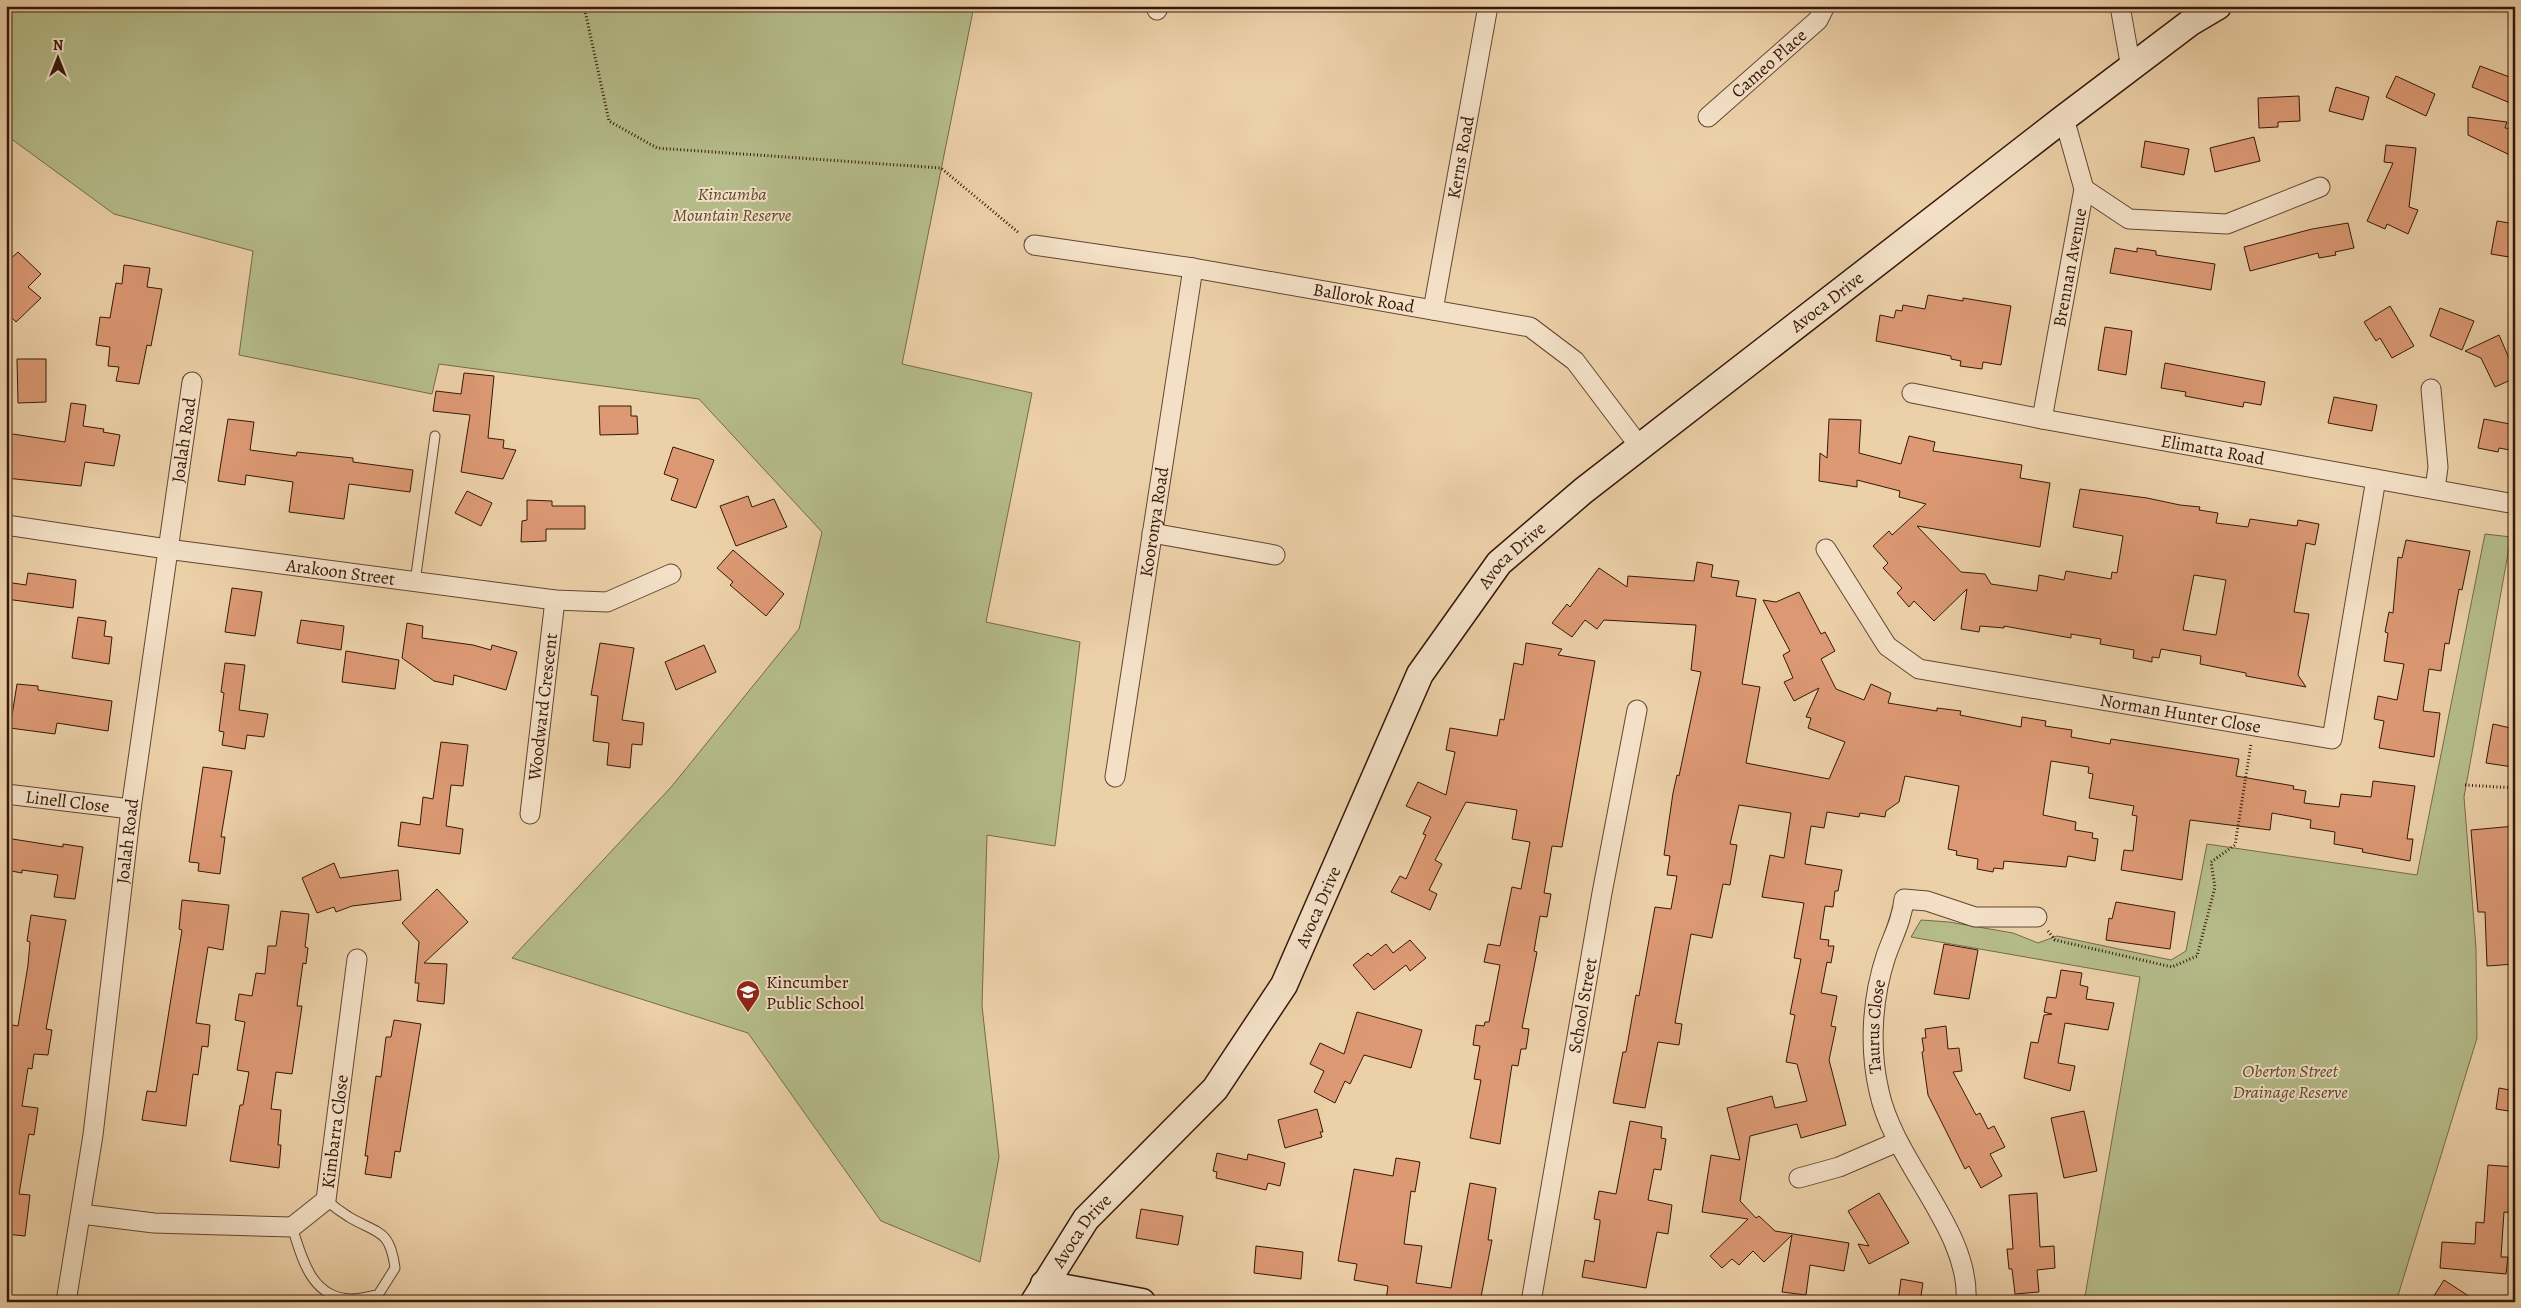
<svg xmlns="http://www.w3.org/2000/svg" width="2521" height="1308" viewBox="0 0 2521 1308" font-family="Alegreya,serif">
  <rect width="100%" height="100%" fill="#ecd0a8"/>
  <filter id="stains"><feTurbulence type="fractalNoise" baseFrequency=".004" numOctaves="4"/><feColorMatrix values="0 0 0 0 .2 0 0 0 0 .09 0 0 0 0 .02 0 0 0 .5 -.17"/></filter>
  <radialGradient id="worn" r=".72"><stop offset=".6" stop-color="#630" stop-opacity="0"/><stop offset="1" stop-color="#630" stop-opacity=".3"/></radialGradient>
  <!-- green -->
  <path fill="#b5bc8a" stroke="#766a4a" d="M6 6H974L902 364 1032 393 986 622 1080 642 1055 846 987 835 982 1006 999 1157 980 1262 881 1221 748 1033 512 958 672 786 799 629 822 532 699 399 439 364 432 394 239 355 253 251 114 214 6 135Z
    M2485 534 2511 537 2464 797 2476 948 2477 1038 2396 1302H2084L2140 977 1911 937 1921 920 1949 922 2013 933 2038 943 2057 936 2171 960 2186 951 2207 844 2417 875Z"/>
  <!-- building -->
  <path fill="#dc9974" stroke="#361709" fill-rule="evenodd" d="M2480 66 2515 79V105L2472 87Z
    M2396 76 2435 94 2426 116 2386 97Z
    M2336 87 2369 97 2363 120 2329 111Z
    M2299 96 2300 121 2278 122V127L2259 128 2258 98Z
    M2468 117 2507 122 2505 128 2515 129 2512 156 2468 135Z
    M2254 137 2260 161 2215 172 2210 148Z
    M2145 141 2189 149 2184 175 2141 167Z
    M2386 145 2416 148 2409 207 2418 210 2408 234 2387 224 2385 229 2367 221 2393 163 2384 162Z
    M2497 221 2515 224V258L2491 254Z
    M2348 223 2354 248 2335 252 2336 255 2319 258 2318 253 2250 271 2244 247 2312 229Z
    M2115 248 2137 252V248L2156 251V255L2215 264 2211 290 2110 273Z
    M18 252 41 274 28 287 41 298 16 322 6 312V263Z
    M124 265 150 268 147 287 162 289 151 346 147 345 139 384 116 381 119 367 108 366 110 347 96 345 100 317 110 318 116 283 122 284Z
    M1928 295 1963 301V298L2011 306 2001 365 1983 362 1982 369 1960 366 1961 361 1951 359V356L1876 341 1880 315 1894 318 1896 310 1902 311 1903 305 1925 309Z
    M2390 306 2414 346 2392 358 2380 338 2376 341 2364 322Z
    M2440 308 2474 321 2462 350 2430 336Z
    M2105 327 2132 331 2126 375 2098 370Z
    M2499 335 2515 372V378L2495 387 2481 358 2465 351Z
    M17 359H46V402L18 403Z
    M2165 363 2265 382 2261 405 2244 402 2243 407 2227 404 2185 396 2186 392 2161 388Z
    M464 373 494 376 488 438 504 440 503 448 516 450 503 479 461 472 470 415 433 411 436 391 461 394Z
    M2334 397 2377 405 2372 431 2328 423Z
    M71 403 86 405 83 426 104 429 103 432 120 435 114 466 85 462 81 486 6 478V433L65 442Z
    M599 406H631V416H637L638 434 600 435Z
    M228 419 254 422 250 450 296 456 297 452 353 458V462L413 470 410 492 349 484 344 519 289 512 293 482 246 475 245 485 218 481Z
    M1829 419 1861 420 1859 453 1901 464 1909 436 1935 442 1933 451 2022 465 2020 478 2050 483 2040 547 1917 526 1961 572 1985 574 1991 584 2037 591 2039 575 2064 580 2066 571 2111 579 2112 572 2117 573 2123 536 2073 527 2080 489 2147 498 2180 505 2200 507 2199 510 2218 513 2216 523 2248 527 2250 519 2297 526 2298 520 2319 524 2315 545 2306 543 2294 612 2309 614 2298 675 2306 687 2246 676V673L2200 664 2201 656 2161 649 2159 658 2152 657V662L2133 658 2134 650 2100 644 2101 639 2071 634V638L2004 626V628L1980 626 1979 632 1961 629 1967 589 1934 621 1914 601 1909 607 1897 593 1902 588 1883 568 1888 563 1873 546 1889 531 1892 535 1926 504 1899 497 1900 491 1857 480V487L1819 481 1820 453 1827 458ZM2194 575 2226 580 2216 635 2183 630Z
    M2484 419 2515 425V451L2499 448 2498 452 2478 448Z
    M673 447 714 460 696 508 671 500 678 479 664 474Z
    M467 491 492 503 481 526 455 513Z
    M748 496 752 507 774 499 787 527 736 546 720 506Z
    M527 500 552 501V506H585V529H546V541L521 542 522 521 527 520Z
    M2406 540 2470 551 2462 590 2459 589 2449 644 2445 643 2441 671 2429 669 2423 711 2440 713 2434 757 2379 748 2384 721 2374 719 2378 696 2397 700 2404 664 2384 661 2388 633 2385 632 2389 612 2393 613 2398 557 2402 558Z
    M733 550 784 594 766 616 730 585 733 582 717 568Z
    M1697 562 1713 565 1711 577 1739 581 1736 596 1756 599 1742 684 1760 687 1746 763 1829 779 1845 742 1808 728 1811 718 1806 717 1819 688 1794 701 1784 682 1793 678 1783 655 1790 651 1763 600 1776 602 1799 592 1821 634 1825 632 1835 651 1821 659 1836 689 1864 700 1871 684 1891 693 1888 703 1937 711V708L1961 711 1960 715 2021 727 2022 717 2046 721 2045 726 2072 730 2071 737 2110 744 2111 739 2239 759 2236 776 2294 786 2293 789 2306 791 2304 803 2339 807 2341 794 2371 797 2373 781 2415 786 2407 839H2413L2410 861 2362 852 2363 849 2334 844 2335 832 2310 828 2311 820 2272 813 2270 830 2190 820 2182 880 2121 870 2124 850 2133 851 2137 816 2132 815 2134 806 2089 798 2093 774 2088 773 2089 767 2051 761 2043 815 2076 822 2075 830 2093 833 2092 838 2098 839 2095 861 2068 856 2066 867 2004 861 2003 869 1994 868 1993 872 1977 869 1978 859 1956 855 1957 851 1948 849 1959 786 1905 776 1899 802 1886 811 1885 817 1860 813 1859 817 1827 812 1824 828 1811 826 1805 864 1842 870 1838 891H1835L1833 907 1825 906 1820 939 1829 940 1828 946H1834L1831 963 1827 962 1821 993 1837 996 1831 1026 1836 1027 1829 1060 1846 1125 1801 1138 1797 1124 1750 1136 1740 1201 1756 1218 1759 1216 1775 1231 1849 1243 1844 1271 1810 1265 1806 1295 1782 1292 1792 1235 1764 1262 1753 1251 1739 1265 1732 1259 1722 1268 1710 1256 1748 1219 1702 1212 1711 1155 1740 1160 1727 1108 1772 1096 1775 1108 1807 1101 1797 1064 1786 1062 1795 1015 1790 1014 1801 959 1794 958 1804 903 1762 897 1770 855 1784 858 1791 813 1739 805 1730 844 1737 845 1730 885 1723 884 1712 938 1691 934 1675 1023 1682 1024 1679 1045 1658 1042 1645 1108 1613 1103 1623 1052H1626L1636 995 1639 996 1655 907 1671 909 1677 876 1667 875 1670 856 1664 855 1673 793 1677 775 1679 776 1701 672 1691 670 1696 625 1604 620 1597 629 1585 620 1572 637 1552 623 1567 604 1570 607 1599 568 1627 587 1628 576 1694 581Z
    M28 573 76 580 73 608 6 599V582L26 585Z
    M232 588 262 592 255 636 225 632Z
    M78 617 106 621 104 636 112 637 109 664 72 658Z
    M301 620 344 626 341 650 297 643Z
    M407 623 423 626 422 638 473 645 491 650 492 645 517 652 506 690 454 675 453 685 434 681 402 658Z
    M600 643 634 648 622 720 644 723 642 745 632 744 630 768 607 765 609 743 593 741 598 696 591 695Z
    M1526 643 1562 649 1558 655 1595 661 1562 847 1552 846 1544 893 1551 894 1547 917 1540 916 1534 951 1537 952 1522 1028 1529 1029 1526 1049H1521L1518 1066 1512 1065 1500 1144 1470 1138 1481 1080 1474 1079 1480 1046 1473 1045 1476 1025 1484 1026 1485 1022H1489L1500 965 1484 962 1488 944 1500 946 1512 887 1521 889 1530 842 1512 839 1517 810 1466 802 1435 860 1442 864 1429 890 1437 894 1430 910 1391 892 1400 876 1406 879 1426 835 1423 834 1431 817 1406 806 1418 782 1446 795 1455 752 1446 750 1450 728 1497 736 1500 719 1504 720 1514 663 1523 665Z
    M704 645 716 672 676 690 665 662Z
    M346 651 399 660 395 689 342 682Z
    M225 663 245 665 239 710 268 714 264 737 247 735 245 749 222 745 224 732 219 731 224 693 221 692Z
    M17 684 38 686V690L112 701 108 731 57 723 55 734 10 728Z
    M2493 724 2515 729 2513 767 2486 763Z
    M441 742 468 745 463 786 451 785 446 826 463 829 460 854 398 846 401 822 420 825 423 797 433 799Z
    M203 767 232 771 221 837H225L220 874 198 871 199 863 189 862Z
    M2515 826V964L2487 966 2485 912H2478L2471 830Z
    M6 838 63 847V844L83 847 75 899 54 897 58 875 22 870V873L6 870Z
    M334 863 340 878 398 870 401 900 352 906 336 912 334 907 317 913 302 878Z
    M437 889 468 922 424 963 447 964 444 1004 417 1001 419 983H415L419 942 402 923Z
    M182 900 229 905 223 950 208 947 196 1023 210 1025 208 1047 202 1046 198 1075 193 1074 186 1126 142 1120 147 1091 156 1092 182 930 179 929Z
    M2116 902 2175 912 2170 949 2106 940 2109 918 2112 919Z
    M281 911 309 914 305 947 308 948 306 964 303 963 297 1006H302L292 1074 276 1072 271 1109 281 1110 278 1145H281L279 1168 230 1161 240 1105H243L249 1072 237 1070 245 1022 235 1020 239 994 252 996 256 973 265 974 268 946H276Z
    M31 915 66 920 46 1029 52 1030 48 1055 34 1054 32 1069 28 1068 22 1106 38 1108 34 1135 29 1134 19 1194 30 1195 25 1236 6 1234V1062L12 1025 18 1026 28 965 30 942 27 941Z
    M1410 940 1426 958 1410 971 1406 965 1374 990 1353 965 1368 953 1371 956 1386 944 1393 953Z
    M1944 944 1978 950 1969 999 1934 994Z
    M2061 970 2082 973 2080 985 2088 987 2086 999 2114 1003 2108 1030 2065 1023 2058 1063 2075 1066 2070 1091 2024 1078 2031 1042 2038 1043 2044 1015 2052 1014 2044 1012 2047 997 2056 998Z
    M1357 1012 1422 1030 1411 1068 1364 1055 1350 1084 1345 1081 1335 1103 1314 1092 1324 1071 1310 1064 1320 1043 1344 1054Z
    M394 1020 421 1024 400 1152 395 1151 391 1178 365 1174 368 1156H365L376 1076 381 1077 386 1037H391Z
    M1946 1026 1948 1049 1959 1048 1962 1071 1953 1072 1976 1115 1980 1113 1988 1129 1994 1126 2005 1147 1990 1154 2002 1176 1981 1188 1969 1166 1965 1169 1928 1095 1922 1052 1924 1051 1922 1038H1926L1925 1029Z
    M2499 1088 2515 1091V1112L2496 1109Z
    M1317 1109 1323 1132H1320L1322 1137 1285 1148 1278 1120Z
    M2084 1111 2097 1171 2064 1178 2051 1118Z
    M1630 1121 1662 1127 1661 1138 1666 1139 1661 1170 1654 1169 1648 1200 1672 1205 1668 1234 1657 1232 1646 1288 1582 1277 1585 1260 1594 1262 1600 1223V1220L1594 1219 1599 1191 1616 1194Z
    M1217 1153 1247 1160 1248 1154 1285 1163 1280 1186 1268 1183 1266 1190 1216 1178 1217 1172 1213 1171Z
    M1396 1158 1420 1162 1415 1192 1411 1191 1404 1244 1422 1246 1416 1283 1451 1288 1470 1183 1496 1188 1488 1240H1492L1480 1302 1386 1300 1388 1286 1354 1280 1357 1264 1338 1261 1354 1169 1393 1176Z
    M2488 1165 2515 1167V1213L2504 1212 2501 1257H2508L2506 1274 2440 1268 2442 1242 2475 1244 2476 1222 2484 1223Z
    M1879 1193 1909 1243 1869 1264 1858 1244 1869 1246 1848 1211Z
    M2037 1193 2040 1247 2054 1246 2055 1268 2037 1270 2039 1292 2015 1294 2012 1269H2009L2007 1249H2013L2009 1195Z
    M1141 1209 1183 1216 1178 1245 1136 1238Z
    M1256 1246 1303 1252 1301 1279 1254 1273Z
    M1901 1279 1923 1283 1920 1302H1898Z
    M2444 1280 2478 1302H2430Z"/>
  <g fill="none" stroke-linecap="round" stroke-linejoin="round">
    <!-- lane casing -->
    <g stroke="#644531" stroke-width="11">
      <path id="lane" d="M415 582 435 436
        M292 1227C302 1258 311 1298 351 1299 360 1299 370 1296 378 1295L395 1268C390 1229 378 1234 349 1217 341 1212 333 1206 326 1200"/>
    </g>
    <!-- street casing -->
    <g stroke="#644531" stroke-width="21">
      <g id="street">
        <path d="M2120 6 2131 68"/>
        <path d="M1157 10 1159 6"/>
        <path id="s1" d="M1708 117 1818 20 1825 6"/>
        <path d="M2084 189 2129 219 2227 224 2320 187"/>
        <path id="s2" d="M1034 245 1193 268 1530 327 1575 361 1640 447"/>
        <path id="s3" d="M1433 310 1488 6"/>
        <path d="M2431 389 2438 467 2435 489"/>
        <path id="s4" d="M1912 393 2042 419 2515 504"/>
        <path id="s5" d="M2042 419 2084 189 2064 118"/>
        <path id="s6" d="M6 525 167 549 555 600 607 602 671 574"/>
        <path d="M1152 533 1275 555"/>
        <path id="s7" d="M1826 549 1887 646 1919 669 2332 739 2376 479"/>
        <path id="s8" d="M1115 777 1193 268"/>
        <path id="s9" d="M6 794 131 809"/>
        <path id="s10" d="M530 814 555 600"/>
        <path d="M1799 1178 1839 1167 1897 1142"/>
        <path id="s11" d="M81 1214 154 1223 292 1227 326 1200 357 959"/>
        <path id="s12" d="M66 1302 93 1135 131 809 192 382"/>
        <path id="s13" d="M1531 1302 1602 893 1637 710"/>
        <path id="s14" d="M1966 1302C1971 1230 1894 1163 1879 1091 1869 1048 1872 998 1886 956 1893 936 1902 920 1904 899L1927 901 1975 917H2037"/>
      </g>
    </g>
    <!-- secondary casing -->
    <g stroke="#361709" stroke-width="29">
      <g id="secondary">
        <path d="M1044 1284 1142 1302"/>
        <path id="s15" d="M1034 1302 1086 1219 1215 1089 1284 985 1420 674 1499 563 1583 491 2064 118 2191 22 2218 6"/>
      </g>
    </g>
    <!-- path -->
    <path stroke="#361709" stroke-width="3" stroke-dasharray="1 2.5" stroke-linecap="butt" d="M584 6 609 121 657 148 941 168 1019 233
      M2465 785 2515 788
      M2048 931 2055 940 2172 967 2197 956 2215 887 2211 862 2235 845 2251 744"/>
    <!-- lane -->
    <use href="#lane" stroke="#f3e0c6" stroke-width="9"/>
    <!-- street -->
    <use href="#street" stroke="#f3e0c6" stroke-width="19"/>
    <!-- secondary -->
    <use href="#secondary" stroke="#f3e0c6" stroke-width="26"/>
  </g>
  <!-- icons -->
  <defs>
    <g id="school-pin" transform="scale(1.25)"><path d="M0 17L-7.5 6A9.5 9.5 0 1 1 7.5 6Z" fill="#8f2418" stroke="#f3e0c6"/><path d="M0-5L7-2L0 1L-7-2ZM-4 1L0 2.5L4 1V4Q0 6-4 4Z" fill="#fff"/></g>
  </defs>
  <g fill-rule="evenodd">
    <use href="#school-pin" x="748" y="992"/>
  </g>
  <g text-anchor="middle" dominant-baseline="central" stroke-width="4" stroke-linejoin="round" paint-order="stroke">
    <!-- street labels -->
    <g font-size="18" fill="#361709" stroke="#f3e0c6">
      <text stroke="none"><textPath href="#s1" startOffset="81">Cameo Place</textPath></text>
      <text stroke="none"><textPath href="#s3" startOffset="155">Kerns Road</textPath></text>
      <text stroke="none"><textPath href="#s5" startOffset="154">Brennan Avenue</textPath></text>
      <text stroke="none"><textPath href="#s2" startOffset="334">Ballorok Road</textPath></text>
      <text stroke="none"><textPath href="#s15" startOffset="1301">Avoca Drive</textPath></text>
      <text stroke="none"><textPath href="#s12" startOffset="870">Joalah Road</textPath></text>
      <text stroke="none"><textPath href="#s4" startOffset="306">Elimatta Road</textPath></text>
      <text stroke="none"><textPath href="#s8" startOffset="258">Kooronya Road</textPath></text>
      <text stroke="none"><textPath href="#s15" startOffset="896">Avoca Drive</textPath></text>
      <text stroke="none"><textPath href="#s6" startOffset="338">Arakoon Street</textPath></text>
      <text stroke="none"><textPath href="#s10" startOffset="108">Woodward Crescent</textPath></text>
      <text stroke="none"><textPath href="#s7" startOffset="419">Norman Hunter Close</textPath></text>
      <text stroke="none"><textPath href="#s9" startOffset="62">Linell Close</textPath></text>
      <text stroke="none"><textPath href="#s12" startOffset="465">Joalah Road</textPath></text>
      <text stroke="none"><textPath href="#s15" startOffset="491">Avoca Drive</textPath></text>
      <text stroke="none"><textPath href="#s13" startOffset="301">School Street</textPath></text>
      <text stroke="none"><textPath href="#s14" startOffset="296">Taurus Close</textPath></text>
      <text stroke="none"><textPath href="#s11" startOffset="324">Kimbarra Close</textPath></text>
      <text stroke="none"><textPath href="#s15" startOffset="86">Avoca Drive</textPath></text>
    </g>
    <!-- park labels -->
    <g font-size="18" font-style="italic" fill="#5c4930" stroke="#f3e0c6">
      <text x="732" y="194">Kincumba<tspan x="732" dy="21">Mountain Reserve</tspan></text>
      <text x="2290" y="1071">Oberton Street<tspan x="2290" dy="21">Drainage Reserve</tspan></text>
    </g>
    <!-- poi labels -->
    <g font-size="18" fill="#361709" stroke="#f3e0c6" text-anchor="start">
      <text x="766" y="982">Kincumber<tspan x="766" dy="21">Public School</tspan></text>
    </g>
  </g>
  <!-- margin -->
  <rect width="2521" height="1308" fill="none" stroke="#ecd0a8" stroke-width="25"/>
  <rect x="8" y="8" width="2506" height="1293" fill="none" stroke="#361709" stroke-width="2.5"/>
  <rect x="12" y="12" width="2496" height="1283" fill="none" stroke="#361709"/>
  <!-- north arrow -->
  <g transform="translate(58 58)" stroke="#f3e0c6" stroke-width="4" paint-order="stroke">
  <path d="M0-4L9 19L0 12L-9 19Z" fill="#361709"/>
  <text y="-8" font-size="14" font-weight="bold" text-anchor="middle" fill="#361709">N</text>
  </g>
  <rect width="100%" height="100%" filter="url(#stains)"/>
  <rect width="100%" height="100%" fill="url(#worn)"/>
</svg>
